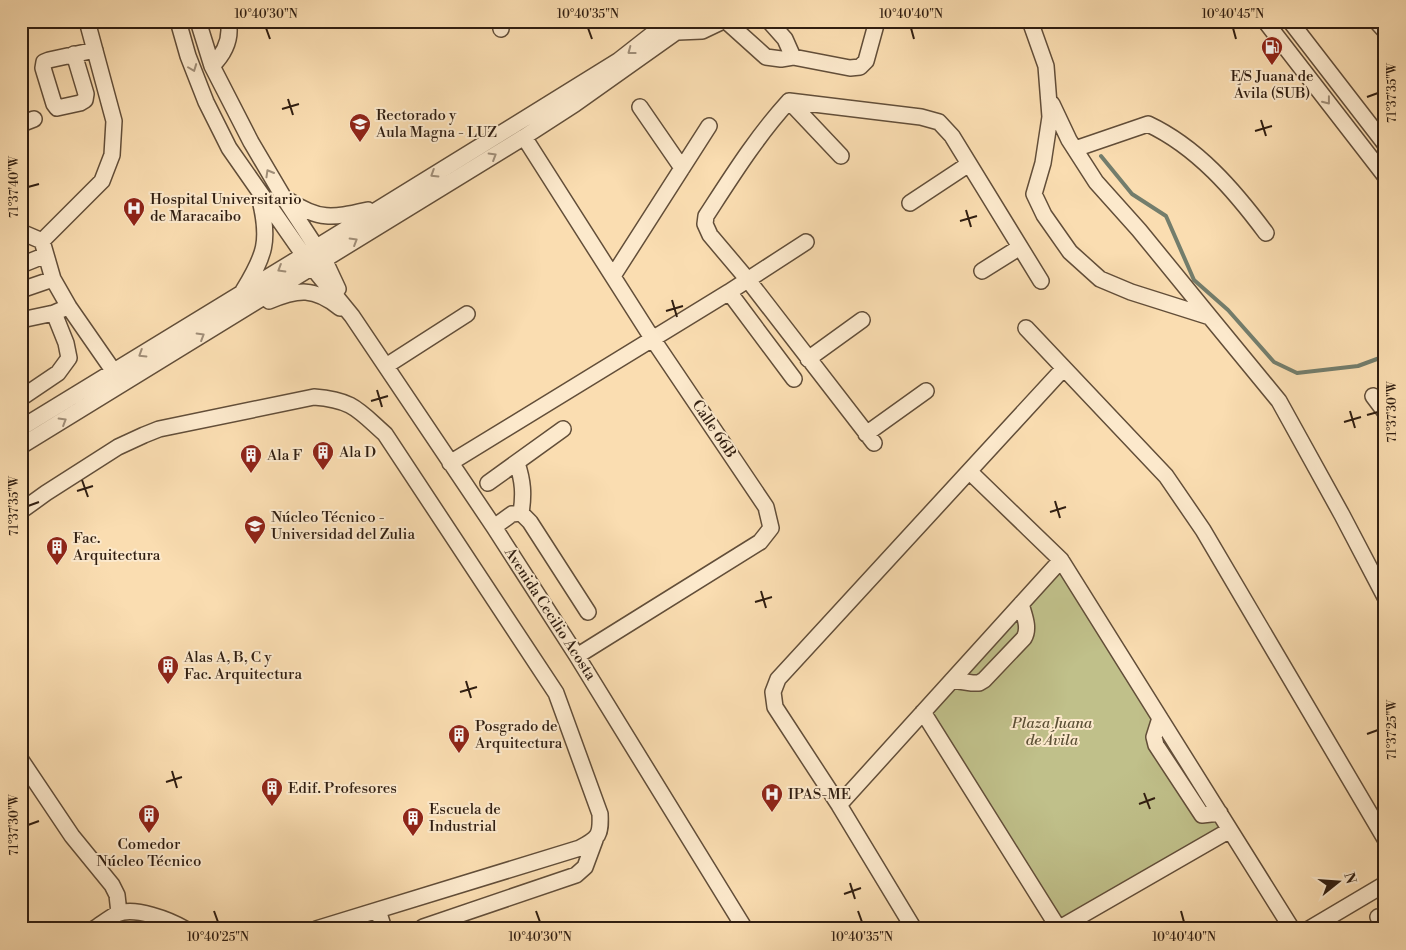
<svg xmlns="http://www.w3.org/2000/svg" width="1406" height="950" viewBox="0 0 1406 950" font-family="'Libre Bodoni',serif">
  <rect width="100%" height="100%" fill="#faddb1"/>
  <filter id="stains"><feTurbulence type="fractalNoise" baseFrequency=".004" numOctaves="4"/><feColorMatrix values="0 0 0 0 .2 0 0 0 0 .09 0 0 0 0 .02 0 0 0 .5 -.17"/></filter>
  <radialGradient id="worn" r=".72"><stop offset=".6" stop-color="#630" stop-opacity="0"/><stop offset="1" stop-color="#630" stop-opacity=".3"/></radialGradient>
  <!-- green -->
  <path fill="#c0c08a" stroke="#786f4e" d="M1061 564 1226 829 1060 925 927 712Z"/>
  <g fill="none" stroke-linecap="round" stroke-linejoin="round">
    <!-- stream -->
    <path stroke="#737d6c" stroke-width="4" d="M1101 156 1132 194 1166 216 1194 280 1228 310 1274 362 1297 373 1358 366 1385 356"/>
    <!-- minor casing -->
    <g stroke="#624e39" stroke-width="18">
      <path id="minor" d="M87 21 114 121 112 155 102 181 42 241 53 279 69 307 119 379
        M178 21 188 56 206 102 229 148 312 267 352 316 494 527 577 656 745 929
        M198 21 212 66 251 142 284 198 324 259 338 289
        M500 21 501 29
        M726 21 766 57 781 59 793 57
        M769 21 785 39 793 57 850 68 860 67 866 61 877 21
        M1030 21 1046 66 1050 117 1043 163 1034 194 1044 215 1070 252 1100 279 1131 292 1210 317 1279 401 1342 515 1385 597
        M1265 21 1385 176
        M1290 21 1385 144
        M1376 21 1385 31
        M678 32 702 31 723 21
        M74 54 86 94 85 100 80 103 57 108 54 104 43 68 44 62 49 60 95 50
        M212 66C224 54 232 39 228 21
        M789 101C757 136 732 176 706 216L705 224 710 235 748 280 874 443
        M789 101 921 117 939 122 952 136 1041 281
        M789 101 841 156
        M1052 104 1069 140 1096 182 1139 230 1210 317
        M640 107 682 168
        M21 124 34 119
        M524 137 652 338 766 507 771 528 760 542 577 656
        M1075 149 1148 124C1197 147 1234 190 1266 233
        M288 200C320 221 332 218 368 210
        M910 203 969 164
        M21 232 42 241
        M21 265 46 255
        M982 271 1020 247
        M613 276 709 126
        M21 290 53 279
        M243 291C265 255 270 241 260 200
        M729 292 794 379
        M269 301C298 289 314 287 340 308
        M21 320 54 313 63 309
        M1026 328 1166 476 1203 530 1385 839
        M808 359 862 320
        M386 366 467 314
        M1373 396 1385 412
        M21 398 58 373 69 358 66 343 54 313
        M21 428 304 255 618 61 669 21
        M866 434 926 391
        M21 446 524 137 575 104 692 21
        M450 463 729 292 806 242
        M517 463C523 481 524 494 521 513
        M970 472 1061 560 1292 929
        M488 483 563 429
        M21 511 46 493 118 447 144 435 159 429 314 397C353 400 358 410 385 434L556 693 600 814C601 835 599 838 580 848L316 929
        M494 527 512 514 521 513 530 522 588 612
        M952 680 972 683H979L984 680 1024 638C1030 628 1024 615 1021 604
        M923 712 1059 929
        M1160 718 1154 737 1156 745 1202 815 1220 813
        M21 760 72 836 112 885 117 895 119 913
        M839 805 775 707 773 692 778 679 1064 368
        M378 910 384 929
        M1378 917 1385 928
        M423 927 576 875 585 867 595 840
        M94 929C102 924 109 918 117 914 134 906 170 920 185 929
        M914 929 839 805 1061 560
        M1058 929 1230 830
        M1309 929 1385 884"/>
    </g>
    <!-- minor -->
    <use href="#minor" stroke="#fce9cc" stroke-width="15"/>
  </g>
  <!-- one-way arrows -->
  <defs><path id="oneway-chevron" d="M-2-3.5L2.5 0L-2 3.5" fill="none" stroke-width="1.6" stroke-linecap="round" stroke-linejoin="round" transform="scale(1.25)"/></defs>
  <g stroke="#a08e78">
    <use href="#oneway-chevron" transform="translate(631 51) rotate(143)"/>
    <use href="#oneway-chevron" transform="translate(193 68) rotate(69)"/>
    <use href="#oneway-chevron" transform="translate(1327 101) rotate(52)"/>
    <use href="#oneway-chevron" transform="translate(493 156) rotate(-31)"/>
    <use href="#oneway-chevron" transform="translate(269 173) rotate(-120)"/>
    <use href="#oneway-chevron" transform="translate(434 174) rotate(148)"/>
    <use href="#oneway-chevron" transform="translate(354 241) rotate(-31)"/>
    <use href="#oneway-chevron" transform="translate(281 269) rotate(149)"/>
    <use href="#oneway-chevron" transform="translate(201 336) rotate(-31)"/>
    <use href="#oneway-chevron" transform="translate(142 354) rotate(148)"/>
    <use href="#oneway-chevron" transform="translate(63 421) rotate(-31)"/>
  </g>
  <!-- ticks -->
  <path fill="none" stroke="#301e11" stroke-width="2" d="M266 28 270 39M588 28 592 39M911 28 914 39M1233 28 1236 39M1367 97 1378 93M288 99 293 115M282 109 299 104M1261 120 1266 136M1255 131 1272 126M28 187 39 184M966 210 971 227M960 221 977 216M672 300 677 317M666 311 683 306M377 390 382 407M371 401 388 396M1350 411 1355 428M1367 415 1378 412M1344 422 1361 417M82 480 88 497M77 491 93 486M1055 501 1060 518M28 506 39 502M1050 512 1066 507M761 591 766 608M755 602 772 597M466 681 471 698M460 692 477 687M1367 734 1378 730M172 771 177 788M166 782 182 777M1144 793 1150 809M1139 804 1155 798M28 825 39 821M850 883 855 899M844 894 861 888M214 911 218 922M536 911 540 922M858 911 862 922M1181 911 1184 922"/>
  <!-- icons -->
  <defs>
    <g id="fuel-pin" transform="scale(1.125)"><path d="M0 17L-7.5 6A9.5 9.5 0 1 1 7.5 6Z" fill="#8f2418" stroke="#fce9cc"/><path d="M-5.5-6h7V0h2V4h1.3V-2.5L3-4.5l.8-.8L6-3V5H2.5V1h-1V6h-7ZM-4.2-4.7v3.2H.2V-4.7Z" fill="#fff"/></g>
    <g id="university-pin" transform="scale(1.125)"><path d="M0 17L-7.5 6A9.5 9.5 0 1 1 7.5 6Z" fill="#8f2418" stroke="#fce9cc"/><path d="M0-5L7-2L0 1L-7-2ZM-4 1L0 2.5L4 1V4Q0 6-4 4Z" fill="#fff"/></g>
    <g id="hospital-pin" transform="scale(1.125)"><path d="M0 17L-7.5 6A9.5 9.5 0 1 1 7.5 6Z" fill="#8f2418" stroke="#fce9cc"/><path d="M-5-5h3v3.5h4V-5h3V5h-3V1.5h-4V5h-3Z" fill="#fff"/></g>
    <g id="building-pin" transform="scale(1.125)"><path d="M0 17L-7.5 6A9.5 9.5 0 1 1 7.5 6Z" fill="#8f2418" stroke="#fce9cc"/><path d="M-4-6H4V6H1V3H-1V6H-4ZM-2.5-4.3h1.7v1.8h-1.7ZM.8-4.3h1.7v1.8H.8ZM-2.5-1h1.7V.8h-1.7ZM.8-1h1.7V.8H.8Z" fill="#fff"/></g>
  </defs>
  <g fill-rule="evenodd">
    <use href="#fuel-pin" x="1272" y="47"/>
    <use href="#university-pin" x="360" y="124"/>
    <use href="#hospital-pin" x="134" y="208"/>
    <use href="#building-pin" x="323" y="452"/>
    <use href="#building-pin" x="251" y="455"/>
    <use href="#university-pin" x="255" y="526"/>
    <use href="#building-pin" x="57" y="547"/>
    <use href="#building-pin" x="168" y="666"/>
    <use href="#building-pin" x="459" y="735"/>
    <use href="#building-pin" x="272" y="788"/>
    <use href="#hospital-pin" x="772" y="794"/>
    <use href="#building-pin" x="149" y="815"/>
    <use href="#building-pin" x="413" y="818"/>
  </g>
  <g text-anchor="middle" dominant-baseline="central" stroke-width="4" stroke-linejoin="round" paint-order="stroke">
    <!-- poi labels -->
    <g font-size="15" fill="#301e11" stroke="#fce9cc" text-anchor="start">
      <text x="1272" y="76" text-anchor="middle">E/S Juana de<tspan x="1272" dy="17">Ávila (SUB)</tspan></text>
      <text x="376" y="115">Rectorado y<tspan x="376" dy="17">Aula Magna - LUZ</tspan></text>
      <text x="150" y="199">Hospital Universitario<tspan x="150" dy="17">de Maracaibo</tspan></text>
      <text x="339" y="452">Ala D</text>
      <text x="267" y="455">Ala F</text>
      <text x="271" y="517">Núcleo Técnico -<tspan x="271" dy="17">Universidad del Zulia</tspan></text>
      <text x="73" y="538">Fac.<tspan x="73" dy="17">Arquitectura</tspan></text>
      <text x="184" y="657">Alas A, B, C y<tspan x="184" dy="17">Fac. Arquitectura</tspan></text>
      <text x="475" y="726">Posgrado de<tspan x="475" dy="17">Arquitectura</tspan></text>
      <text x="288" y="788">Edif. Profesores</text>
      <text x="788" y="794">IPAS-ME</text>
      <text x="429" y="809">Escuela de<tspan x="429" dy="17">Industrial</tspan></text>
      <text x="149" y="844" text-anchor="middle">Comedor<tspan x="149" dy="17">Núcleo Técnico</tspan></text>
    </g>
    <!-- street labels -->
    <g font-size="15" fill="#301e11" stroke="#fce9cc">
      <text transform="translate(714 429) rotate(56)">Calle 66B</text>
      <text transform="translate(550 614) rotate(57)">Avenida Cecilio Acosta</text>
    </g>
    <!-- park labels -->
    <g font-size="15" font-style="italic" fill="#5b4f35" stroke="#fce9cc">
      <text x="1052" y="723">Plaza Juana<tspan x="1052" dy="17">de Ávila</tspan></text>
    </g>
  </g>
  <!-- margin -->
  <rect width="1406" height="950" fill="none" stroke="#faddb1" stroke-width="55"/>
  <!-- north arrow -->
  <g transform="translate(1338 882) rotate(73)" stroke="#fce9cc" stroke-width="4" paint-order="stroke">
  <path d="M0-4L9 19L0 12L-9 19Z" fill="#301e11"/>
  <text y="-8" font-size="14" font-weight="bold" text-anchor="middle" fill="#301e11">N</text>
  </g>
  <rect x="28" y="28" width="1350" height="894" fill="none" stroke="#301e11" stroke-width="2"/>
  <g font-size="12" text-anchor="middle" fill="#301e11">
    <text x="266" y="18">10°40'30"N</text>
    <text x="588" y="18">10°40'35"N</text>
    <text x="911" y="18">10°40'40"N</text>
    <text x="1233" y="18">10°40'45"N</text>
    <text transform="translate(1392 93) rotate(-90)" y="4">71°37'35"W</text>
    <text transform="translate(14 187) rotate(-90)" y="4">71°37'40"W</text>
    <text transform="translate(1392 412) rotate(-90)" y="4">71°37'30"W</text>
    <text transform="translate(14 506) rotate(-90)" y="4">71°37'35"W</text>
    <text transform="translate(1392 730) rotate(-90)" y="4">71°37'25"W</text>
    <text transform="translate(14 825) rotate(-90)" y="4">71°37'30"W</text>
    <text x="218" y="941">10°40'25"N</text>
    <text x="540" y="941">10°40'30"N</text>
    <text x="862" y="941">10°40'35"N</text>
    <text x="1184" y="941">10°40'40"N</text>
  </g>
  <rect width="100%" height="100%" filter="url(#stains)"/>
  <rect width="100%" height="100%" fill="url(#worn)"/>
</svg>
